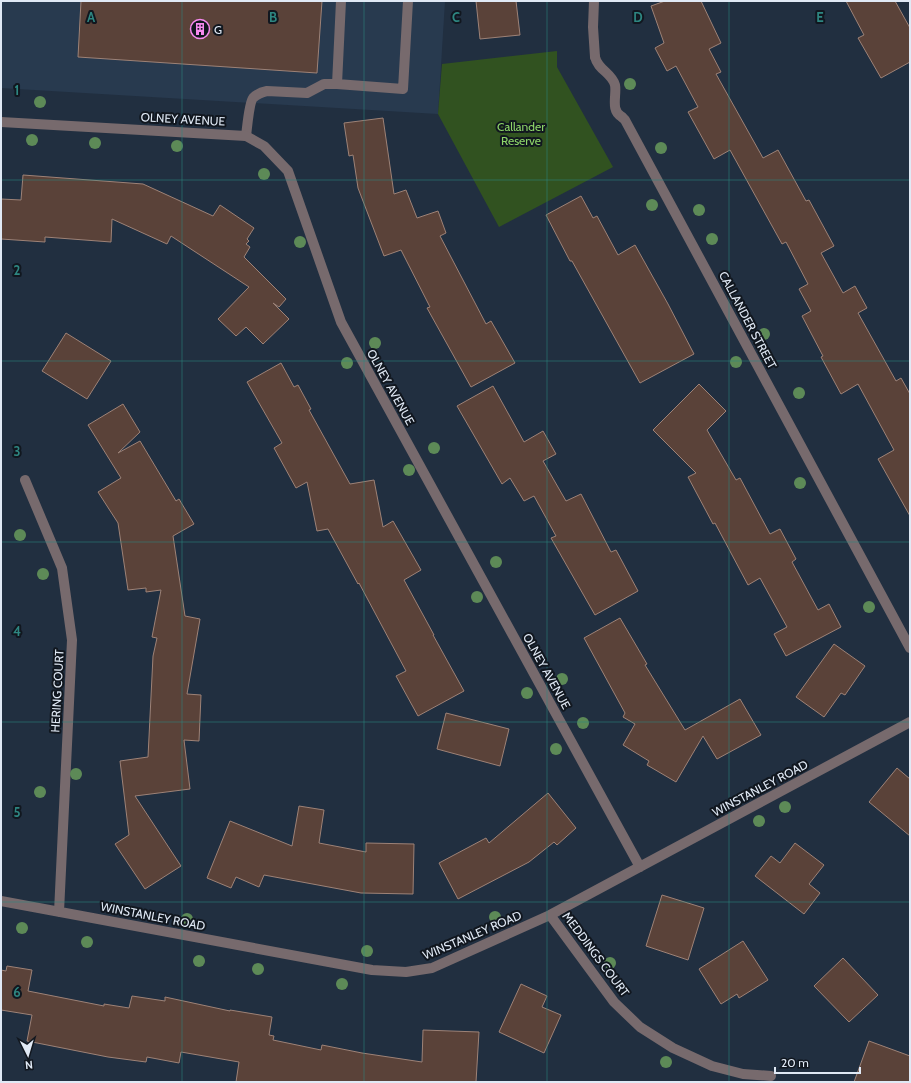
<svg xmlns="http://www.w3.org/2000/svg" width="911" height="1083" viewBox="0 0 911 1083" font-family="Cabin,sans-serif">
  <rect width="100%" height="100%" fill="#212f40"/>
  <!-- built -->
  <path fill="#283a4f" d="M1 1H445L438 114 1 88Z"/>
  <!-- green -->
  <path fill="#315220" d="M557 51V67L613 167 499 227 438 114 442 64Z"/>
  <!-- building -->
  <path fill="#5a4239" stroke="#9d8277" d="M81 1H322L317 73 78 57Z
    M476 1H516L520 35 480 39Z
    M665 1H701L721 43 709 49 721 72 716 74 763 158 778 150 806 201 809 200 834 246 821 253 843 293 855 286 867 308 858 313 896 381 901 378 910 394V516L878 459 894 450 858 384 841 394 821 357 823 356 802 316 811 311 799 289 808 284 786 242 782 244 730 150 714 159 688 112 698 107 676 66 667 71 655 48 664 43 651 6Z
    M846 1H895L910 28V62L881 78 858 38 864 35Z
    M383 118 394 194 406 190 417 218 438 211 446 233 440 236 486 324 491 321 515 363 471 387 427 308 430 307 401 250 384 256 358 188 353 155 349 156 344 123Z
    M23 175 143 184 213 216 220 205 254 228 247 239 249 241 246 244 250 247 244 257 286 299 279 307 273 303 289 319 263 344 246 327 236 336 218 319 249 287 171 236 167 244 112 219 111 242 45 237V242L1 239V199L21 200Z
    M581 196 593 218 597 216 618 255 635 245 668 304 694 354 640 383 572 261H570L546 215Z
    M66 333 111 361 87 399 42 371Z
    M281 363 294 387 298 385 311 409 309 410 350 484 374 480 383 527 393 521 421 570 404 580 434 635H433L464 691 418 716 396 676 406 671 359 583 358 584 328 529 317 531 307 482 296 488 274 448 282 443 247 382Z
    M699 384 726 411 707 430 736 480 740 478 770 534 780 529 796 559 792 562 818 610 829 604 841 627 786 656 774 634 787 627 760 578 748 585 715 523 713 524 688 477 696 473 653 430Z
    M493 386 524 442 543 431 556 454 543 461 566 501 581 494 611 552 616 550 638 591 595 615 551 538 556 536 534 496 524 501 510 478 502 484 457 406Z
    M123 404 140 432 118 453 140 441 176 501 179 499 194 524 173 536 185 616 200 619 187 694 201 695 199 741 184 740 190 789 135 796 181 866 145 889 115 844 129 835 120 761 148 757 153 656 157 638 152 637 161 590 146 592V588L128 590 118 523 98 492 121 478 88 425Z
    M620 618 647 664 645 665 685 730 740 699 761 735 717 759 703 736 676 782 647 765 649 761 623 745 635 724 623 717 625 713 584 638Z
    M834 644 865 666 845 695 841 693 824 717 796 697Z
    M446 713 509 729 500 766 437 749Z
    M897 768 910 779V836L869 802Z
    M548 793 576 828 557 845 554 842 529 862 458 899 439 863 486 838 489 843Z
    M299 806 324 810 319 843 366 852V843L414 844 413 894 361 893 264 875 259 887 236 877 231 888 207 878 230 821 292 846Z
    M795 843 824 865 809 884 820 893 804 914 755 876 771 856 780 863Z
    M662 895 704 908 688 960 646 946Z
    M743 941 768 980 739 998 737 994 721 1004 699 969Z
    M843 958 878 995 849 1022 814 986Z
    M7 966 32 970 28 991 104 1006V1004L129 1008 132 996 165 1001V997L230 1011V1010L272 1017 269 1035 274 1036 273 1040 321 1050 322 1045 362 1053 422 1062 423 1030 479 1032 476 1082H236L239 1062 181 1052 179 1063 147 1057 146 1062 108 1057 27 1041 32 1015 1 1010V970L6 971Z
    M521 984 547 996 542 1007 561 1015 544 1053 499 1032Z
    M869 1041 910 1056V1082H854Z"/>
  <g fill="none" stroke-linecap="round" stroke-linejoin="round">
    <!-- service -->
    <path stroke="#776a6d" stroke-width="10" d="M341 1 337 84 403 89 408 1
      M595 57C598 70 612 73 615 85 617 95 610 111 622 117
      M246 136C247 129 249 103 253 98 257 94 262 92 267 91L307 93 324 84H337"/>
    <!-- minor -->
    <path stroke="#776a6d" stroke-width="10" d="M594 1 593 27 595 57
      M622 117 625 120 910 648
      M1 122 246 136 264 146 288 171 341 322 640 867
      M25 480 62 568 72 640 59 912
      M1 901 372 970 406 972 432 968 550 915 910 722
      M550 915 614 1002 640 1027 673 1048 712 1066 743 1074 771 1076"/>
  </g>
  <!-- trees -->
  <g fill="#5d8a57">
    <circle cx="630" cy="84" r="6"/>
    <circle cx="40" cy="102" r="6"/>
    <circle cx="32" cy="140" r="6"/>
    <circle cx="95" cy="143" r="6"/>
    <circle cx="177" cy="146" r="6"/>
    <circle cx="661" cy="148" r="6"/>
    <circle cx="264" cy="174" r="6"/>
    <circle cx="652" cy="205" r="6"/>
    <circle cx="699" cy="210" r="6"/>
    <circle cx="712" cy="239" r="6"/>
    <circle cx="300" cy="242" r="6"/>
    <circle cx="764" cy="334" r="6"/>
    <circle cx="375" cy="343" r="6"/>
    <circle cx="736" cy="362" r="6"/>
    <circle cx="347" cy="363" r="6"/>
    <circle cx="799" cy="393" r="6"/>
    <circle cx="434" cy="448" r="6"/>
    <circle cx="409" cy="470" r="6"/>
    <circle cx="800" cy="483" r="6"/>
    <circle cx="20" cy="535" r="6"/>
    <circle cx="496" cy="562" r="6"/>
    <circle cx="43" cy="574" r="6"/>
    <circle cx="477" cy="597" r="6"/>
    <circle cx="869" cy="607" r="6"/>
    <circle cx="562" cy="679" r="6"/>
    <circle cx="527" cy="693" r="6"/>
    <circle cx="583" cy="723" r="6"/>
    <circle cx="556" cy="749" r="6"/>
    <circle cx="76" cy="774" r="6"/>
    <circle cx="40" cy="792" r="6"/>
    <circle cx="785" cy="807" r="6"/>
    <circle cx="759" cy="821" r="6"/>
    <circle cx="495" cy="917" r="6"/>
    <circle cx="187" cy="919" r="6"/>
    <circle cx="22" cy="928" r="6"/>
    <circle cx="87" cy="942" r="6"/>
    <circle cx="367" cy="951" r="6"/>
    <circle cx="199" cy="961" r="6"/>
    <circle cx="610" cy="963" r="6"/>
    <circle cx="258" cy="969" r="6"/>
    <circle cx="342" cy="984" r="6"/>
    <circle cx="666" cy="1062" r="6"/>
  </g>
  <!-- grid -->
  <path fill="none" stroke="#2e8782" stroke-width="1" stroke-opacity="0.55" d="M182 1V1082M364 1V1082M547 1V1082M729 1V1082M1 180H910M1 361H910M1 542H910M1 722H910M1 902H910"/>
  <!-- icons -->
  <defs>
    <g id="building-ring" transform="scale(1)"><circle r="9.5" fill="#11171f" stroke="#f689ee" stroke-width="1.5"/><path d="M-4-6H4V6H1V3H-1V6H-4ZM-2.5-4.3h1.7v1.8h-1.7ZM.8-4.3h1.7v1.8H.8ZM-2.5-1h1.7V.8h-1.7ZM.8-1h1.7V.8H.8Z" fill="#f689ee"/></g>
  </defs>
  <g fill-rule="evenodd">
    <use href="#building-ring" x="200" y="29"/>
  </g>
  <g text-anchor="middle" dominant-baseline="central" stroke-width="4" stroke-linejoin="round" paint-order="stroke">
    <!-- poi labels -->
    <g font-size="12" fill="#e0e9f5" stroke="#11171f" text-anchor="start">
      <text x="214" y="29">G</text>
    </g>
    <!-- street labels -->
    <g font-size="12" fill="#e0e9f5" stroke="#11171f">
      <text transform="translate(183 119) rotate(3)">OLNEY AVENUE</text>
      <text transform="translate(748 320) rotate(62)">CALLANDER STREET</text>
      <text transform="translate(391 387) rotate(61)">OLNEY AVENUE</text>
      <text transform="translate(547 671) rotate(61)">OLNEY AVENUE</text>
      <text transform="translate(57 691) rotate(-87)">HERING COURT</text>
      <text transform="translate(760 788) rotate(-28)">WINSTANLEY ROAD</text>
      <text transform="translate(153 916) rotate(11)">WINSTANLEY ROAD</text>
      <text transform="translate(472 935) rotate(-23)">WINSTANLEY ROAD</text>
      <text transform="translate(596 954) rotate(53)">MEDDINGS COURT</text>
    </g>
    <!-- park labels -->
    <g font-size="12" fill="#8ed569" stroke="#11171f">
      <text x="521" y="126">Callander<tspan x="521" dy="14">Reserve</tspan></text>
    </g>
  </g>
  <g font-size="13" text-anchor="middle" font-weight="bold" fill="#2e8782" stroke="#11171f" stroke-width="4" stroke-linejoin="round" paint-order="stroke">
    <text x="91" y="22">A</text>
    <text x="273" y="22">B</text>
    <text x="456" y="22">C</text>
    <text x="638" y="22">D</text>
    <text x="820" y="22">E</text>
    <text x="17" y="95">1</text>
    <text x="17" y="275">2</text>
    <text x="17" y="456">3</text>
    <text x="17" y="636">4</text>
    <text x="17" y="817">5</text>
    <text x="17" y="997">6</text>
  </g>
  <!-- border -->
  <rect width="911" height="1083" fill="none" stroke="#e0e9f5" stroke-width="4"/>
  <!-- north arrow -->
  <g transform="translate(28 1055) rotate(175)" stroke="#11171f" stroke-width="3" paint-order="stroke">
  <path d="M0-3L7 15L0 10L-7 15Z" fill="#e0e9f5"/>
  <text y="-6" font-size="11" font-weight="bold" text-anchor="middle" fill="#e0e9f5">N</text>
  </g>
  <!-- scale -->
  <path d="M775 1067v6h85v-6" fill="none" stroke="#e0e9f5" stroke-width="2"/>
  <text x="781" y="1067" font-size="12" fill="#e0e9f5" stroke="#11171f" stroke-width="3" paint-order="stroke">20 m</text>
</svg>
